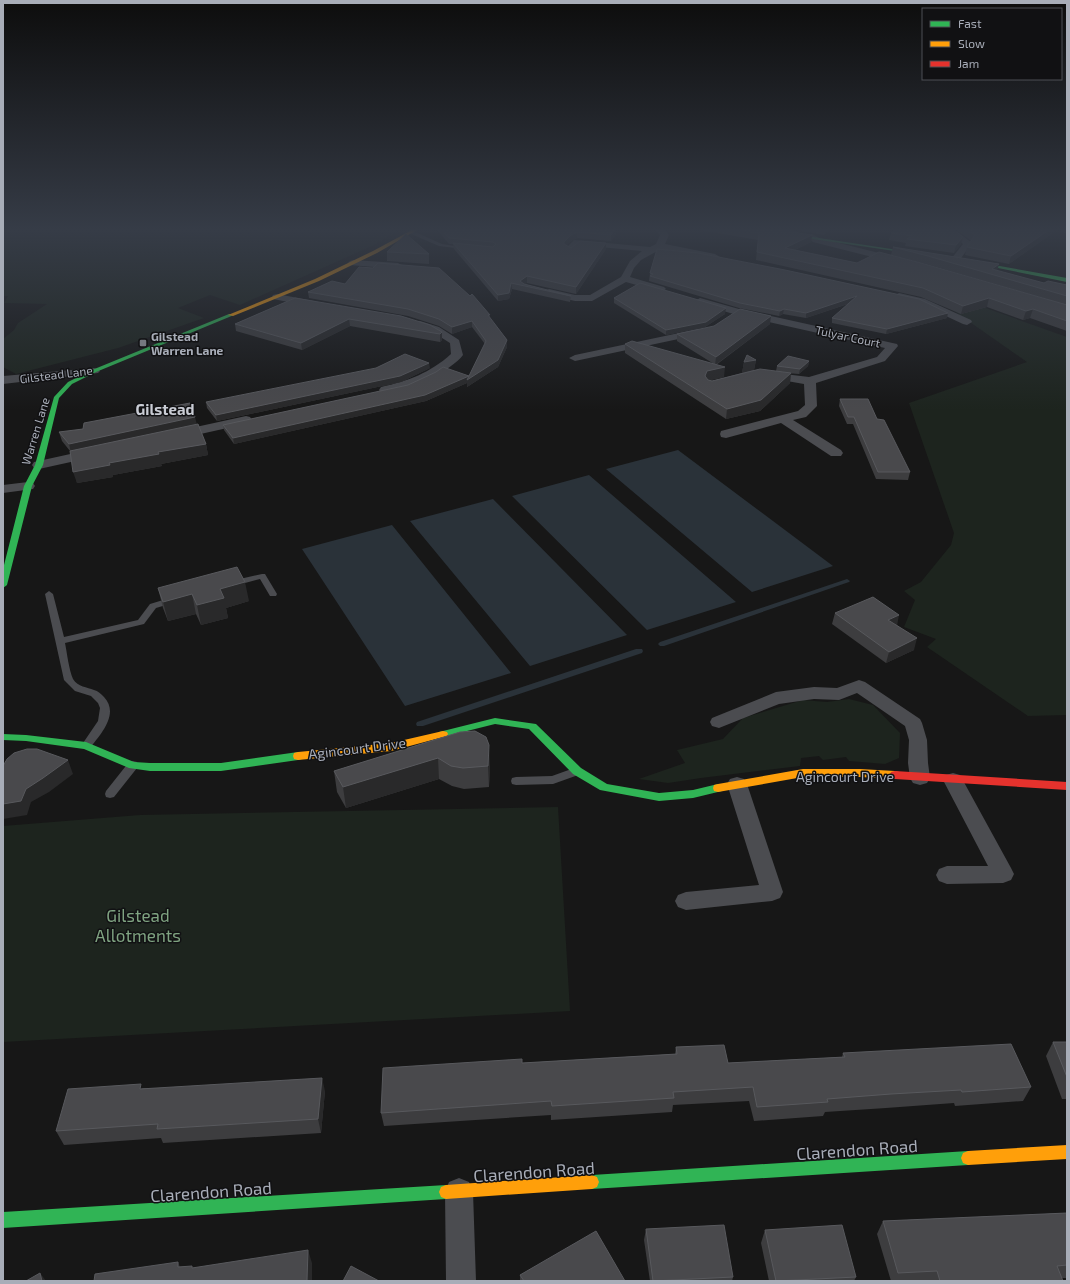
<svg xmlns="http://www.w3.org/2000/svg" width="1070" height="1284" viewBox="0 0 1070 1284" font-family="'Exo 2',sans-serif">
  <rect width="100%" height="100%" fill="#171717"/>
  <!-- green -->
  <path fill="#1d241e" d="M3 230H399L374 245 240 305 210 295 178 308 204 318 118 348 16 374 3 367V339L14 330 18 323 47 304 4 303 8 296H3Z
    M960 299 1067 337V715L1028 716 927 647 936 639 904 627 915 600 904 591 921 582 951 545 954 533 909 403 1027 362 944 304Z
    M849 699 873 705 900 733 899 758 885 764 849 761 846 757 823 760 819 756 801 758 800 766 701 778 668 783 639 779 685 763 677 750 723 739 743 718 803 700 827 702Z
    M558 807 570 1011 3 1042V826L140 815Z"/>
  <!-- water -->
  <path fill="#2a3239" d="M678 450 833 566 752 592 606 469Z
    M589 475 736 602 647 630 512 496Z
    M493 499 627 635 530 666 410 521Z
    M392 525 511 673 405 706 302 549Z"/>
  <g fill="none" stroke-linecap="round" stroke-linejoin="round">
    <!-- stream -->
    <path fill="#2a3239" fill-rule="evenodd" d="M847 579 850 581 849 582 664 646H660L658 644 660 642Z
      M636 649H642L643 651 642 653 423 726H417L416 724 417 722Z"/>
    <!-- lane -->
    <path fill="#4b4c50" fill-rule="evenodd" d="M785 230H791L805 235 801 236Z
      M409 231H413L442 244 466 248 464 249 439 246 409 233Z
      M262 574H265L277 594 276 596H270L260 579 234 586 230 583 231 581Z
      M49 591 53 594 64 637 138 620 150 604 173 597 177 600 176 602 156 608 144 624 65 643C67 653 69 670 73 679 78 687 87 687 94 690 98 691 101 694 104 697 120 714 100 735 90 748H82L81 746 98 721 100 708 98 703 91 696 75 691 64 680 45 594Z
      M133 761 137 762 138 765 137 768 114 797 110 798 106 797 105 794 106 791 129 762Z
      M577 767 581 768 582 771 581 774 553 784 516 785 512 784 511 781 512 778 516 777 552 776Z"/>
    <!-- street -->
    <path fill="#4b4c50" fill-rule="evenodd" d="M656 230H665L669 235 665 244 715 254 720 257 715 260 661 249 641 260 634 268 630 277 664 287 666 289 661 292 626 282 592 301H575L545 294 544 292 549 289 575 295H590L621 277 630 261 642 251 579 245 573 251H567L565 249 574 240 650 247 656 244 660 235Z
      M945 230H955L972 243 959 261 956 262 951 259 963 244Z
      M1061 230H1067V234L1062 232Z
      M812 234 819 238 899 258 901 260 896 263 813 242 808 237Z
      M353 260 398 263 403 266 398 269 350 265 348 263 350 261Z
      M899 293 925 299 971 320 972 322 967 325 963 324 918 303 895 298 894 296Z
      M277 294 314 301 319 304 314 307 273 299 272 297 273 295Z
      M700 298 739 309 897 344 898 346 885 361 816 383 817 406 806 417 793 420 841 450 843 453 841 456H831L781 423 726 438 721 437 720 434 721 431 798 411 805 405 804 384 764 377 762 375 764 373 768 372 809 377 877 357 885 348 737 315 696 303 695 301Z
      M420 321 439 327 459 340 463 355C451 371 401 397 381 393L379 390 381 387C408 381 430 373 451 354L450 343 431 331 416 326 415 324Z
      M698 329 702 330 703 332 702 334 575 361 569 358 575 355Z
      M94 368 98 369 100 371 98 373 3 384V376Z
      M246 416 250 417 252 420 250 423 178 439 173 438 172 435 173 432Z
      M93 449 98 450 100 453 98 456 39 469 34 468 32 465 34 462Z
      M28 482 33 483 35 486 33 489 3 493V485Z
      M859 680 865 682 920 719 922 723 927 740 928 763 930 778 927 783 920 785 913 783 910 778 908 763 909 740 905 726 857 693 839 700 814 699 779 704 719 728 712 726 710 722 712 718 776 692 814 687 837 688Z
      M953 773 960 775 1011 868 1014 874 1011 880 1003 883 947 884 939 881 936 875 939 869 947 866H988L943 780 946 775Z
      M737 777 744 779 747 784 783 892 780 898 772 901 686 910 678 907 675 901 678 895 686 892 759 885 727 784 730 779Z
      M459 1178 469 1182 473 1192 476 1281H446L445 1192 449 1182Z"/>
    <!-- fast -->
    <path fill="#30b455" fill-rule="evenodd" d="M757 230H767L924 254 922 255 759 231Z
      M966 260 1067 278V282L968 262H966Z
      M229 314 234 315 96 372 72 384 59 398 43 465 32 486 7 585 3 588V569L24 486 35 465 54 397 68 382 92 370Z
      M495 718 536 724 581 768 607 784 659 793 693 790 718 784 722 785 723 788 722 791 693 798 659 801 600 790 573 774 529 729 495 724 443 737 439 736 438 734 439 732Z
      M3 734 26 735 86 742 134 762 150 763H221L298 752 302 753 303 756 302 759 298 760 221 771H150L129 768 84 749 26 741 3 740Z
      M968 1151 973 1153 975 1158 973 1163 968 1165 592 1189 587 1187 585 1182 587 1177 592 1175Z
      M446 1185 451 1187 453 1192 451 1197 446 1199 3 1228V1212Z"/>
    <!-- slow -->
    <path fill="#ff9f0a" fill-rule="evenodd" d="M412 230H417L377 253 319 281 233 316 228 315 315 279 373 251Z
      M443 731 447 732 448 734 447 736 391 751 298 760 294 759 293 756 294 753 298 752 391 743Z
      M803 769H860L895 771 899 772 900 775 899 778 895 779 860 777H803L718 792 714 791 713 788 714 785 718 784Z
      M1067 1145V1159L968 1165 963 1163 961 1158 963 1153 968 1151Z
      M592 1175 597 1177 599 1182 597 1187 592 1189 446 1199 441 1197 439 1192 441 1187 446 1185Z"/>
    <!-- jam -->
    <path fill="#e5322d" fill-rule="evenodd" d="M895 771 1067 782V790L895 779 891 778 890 775 891 772Z"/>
  </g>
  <!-- wall -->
  <path fill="#3d3d3f" d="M437 230H616V234L611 241 577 238 571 241 566 245 571 248 606 249 576 294 527 283 524 284 571 296 570 302 512 289 509 299 498 301 454 249 453 244H449Z
    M700 230H778L812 235 811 242 795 250 857 263 1050 300 926 264 891 255 893 247 997 271 1044 283 1067 285V331L1030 318 1023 320 987 307 961 314 921 297 756 260 758 240Z
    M798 230H830L824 235Z
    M957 230H1057L1009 264 965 255 967 247 971 241Z
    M891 233 961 244 954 253 905 246 906 243 889 240Z
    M387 252 429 254V264L387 261Z
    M650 273 947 318 886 334 832 323V318L848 304 806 318 783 314 779 316 739 308 649 281Z
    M308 292 490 318 507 340V347L498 367 467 387V383L426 401 234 444 224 430 223 425 469 376 485 344 472 327 452 334 439 326 408 316 309 298Z
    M295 298 442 332V340L440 342 350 326 302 350 236 331 235 324Z
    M614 298 725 314 705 327 666 335 614 303Z
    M770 324 716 365 724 377 710 380 712 381 742 373 744 362 756 360 754 370 776 371 777 366 809 361 808 366 799 374 787 373H791L790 383 760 411 726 419 625 353V344L714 364 677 341V334Z
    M430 368 401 382 217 421 207 408 206 402Z
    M840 399 877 419 910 472 908 480 876 479 853 424H847L839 406Z
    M197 424 206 444 208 455 161 464 162 466 113 475V477L77 483 70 451 62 441 59 432Z
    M158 588 249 601 226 608 228 618 201 625 196 614 168 621 163 608Z
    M835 613 897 625 914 650 886 663 832 624Z
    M460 732 490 765 489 787 464 789 452 786 439 779 346 808 337 792 334 771Z
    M1053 1042H1067V1099H1062L1046 1056Z
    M676 1047 728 1063 842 1057 843 1053 1031 1087 1023 1101 955 1106 954 1103 886 1108 825 1112 823 1116 754 1121 749 1101 673 1105 672 1112 551 1120V1115L384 1126 381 1113 522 1063 675 1054Z
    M143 1088 325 1091 321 1133 163 1143 161 1138 64 1145 56 1131Z
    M1067 1213V1278H1062L1063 1281H891L877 1234 883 1221Z
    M646 1229 733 1277 732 1281H650L644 1240Z
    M765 1230 856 1277 854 1281H769L761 1243Z
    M520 1275 625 1281H520Z"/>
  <!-- shaded-wall -->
  <path fill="#29292a" d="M615 230H616V234L611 241V235Z
    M825 230H830L824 235Z
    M1049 230H1057L1009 264 1011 256Z
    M577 232V238L571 241 564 248V242L571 235Z
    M812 235 811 242 784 255 785 248Z
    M963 237 961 244 954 253 956 245Z
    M606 243V249L576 294V287Z
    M999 264 997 272 992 269Z
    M527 276V283L523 285 520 281Z
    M511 283 512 289 509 299 498 301V295Z
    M857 296 856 301 806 318V313Z
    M989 298 987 307 961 314 963 306Z
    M726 308 725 314 705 327 666 335V330Z
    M784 309 783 314 779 316 780 311Z
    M1033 309 1030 318 1023 320 1026 311Z
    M948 313 947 318 886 334 887 329Z
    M771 316 770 324 715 365 716 357Z
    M349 319 350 326 302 350 301 343Z
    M472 321V327L452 334V327Z
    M442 332V340L440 342V334Z
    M507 340V347L498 367 467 387V383L426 401 234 444 233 438 469 376Z
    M756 360 754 370 742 373 744 362Z
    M809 361 808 366 799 374 800 369Z
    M429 363 430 368 401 382 217 421 216 415Z
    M725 367 724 377 706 381 705 376 707 371Z
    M791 373 790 383 760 411 726 419 727 409Z
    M195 417 197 425 71 453 69 444Z
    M206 444 208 455 161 464 162 466 113 475V477L77 483 73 472 109 463 158 452Z
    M245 582 249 601 226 608 228 618 201 625 197 605 220 589Z
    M192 594 196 614 168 621 163 602Z
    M899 615 897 626 888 620Z
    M917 638 914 650 886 663 889 652Z
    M489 745 490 765 489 787 488 766Z
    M438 758 439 779 346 808 343 787Z
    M68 760 73 774 49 792 31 802 27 815 3 819V804Z
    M322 1078 325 1091 321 1133 318 1119Z
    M308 1250 312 1263V1281H307Z
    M178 1262 184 1275 178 1267Z
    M40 1273 46 1281H42Z"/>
  <!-- building -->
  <path fill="#49494c" stroke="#58595d" d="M442 230H615L611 235 577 232 571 235 564 242V244L571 248 580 241 606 243 576 287 527 276 520 281 524 284 571 296 511 283 509 293 498 295 453 243 493 247 496 244 493 242 449 238Z
    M742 230H778L812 235 785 248 857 263 879 252 921 263 1067 305V321L1033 309 1026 311 989 298 963 306 923 288 757 252 759 233Z
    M894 230H954L963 237 956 245 907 239 912 236 891 233Z
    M968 230H1049L1011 256 967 247 975 235Z
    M406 234 429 254 387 252Z
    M893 247 999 264 992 269 1044 283 1048 281 1067 285V296L928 256Z
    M657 249 698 253 785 270 919 299 948 313 887 329 832 318 857 296 806 313 784 309 780 311 740 303 650 276 653 274 650 273Z
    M378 263 439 268 470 296 472 294 490 315H488L507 340 498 360 467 380 486 341 472 321 452 327 439 319 408 309 308 292 332 281 345 284 359 267 373 268Z
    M640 283 726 308 706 322 666 330 614 298Z
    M295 298 401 316 430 325 442 332 440 334 349 319 301 343 235 324Z
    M740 309 771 316 716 357 677 334 714 326Z
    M632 341 725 367 707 371 705 376 708 380 712 381 760 369 791 373 761 400 727 409 625 344Z
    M405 354 429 363 400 376 216 415 206 402 376 368Z
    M747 355 756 360 744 362Z
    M788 356 809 361 800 369 777 366Z
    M443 367 469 376 425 395 233 438 223 425 408 385 436 372Z
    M840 399H868L877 419 884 420 910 472H878L854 417H848Z
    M190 403 195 417 69 444 59 432 83 429 84 423Z
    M198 424 206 444 158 452 159 454 109 463 110 465 73 472 70 451Z
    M237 567 245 582 220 589 224 598 197 605 192 594 163 602 158 588Z
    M873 597 899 615 888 620 917 638 889 652 835 613Z
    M475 731 486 737 489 745 488 766 463 768 451 766 438 758 343 787 334 771 460 732Z
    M27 749H37L68 760 43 778 26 789 21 801 3 804V766L7 759 14 753Z
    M1053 1042H1067V1077Z
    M1011 1044 1031 1087 962 1092 961 1090 891 1094 827 1099 828 1102 757 1107 753 1087 673 1092 674 1098 552 1106 551 1101 381 1113 383 1068 522 1059V1063L677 1054 676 1047 724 1045 728 1063 845 1057 843 1053Z
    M322 1078 318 1119 157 1129 158 1124 56 1131 68 1089 141 1084 140 1089Z
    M1067 1213V1265L1057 1266 1063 1281H940L937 1271 898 1273 883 1221Z
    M724 1225 733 1277 653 1281 646 1229Z
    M842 1225 856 1277 776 1281 765 1230Z
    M596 1231 625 1281H524L520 1275Z
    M308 1250 307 1281H94L95 1274 178 1262V1267L192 1266V1268Z
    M351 1266 379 1281H343Z
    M40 1273 42 1281H26Z"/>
  <!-- sky -->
  <linearGradient id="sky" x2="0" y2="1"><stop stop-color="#0d0d0d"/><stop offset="0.56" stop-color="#363c47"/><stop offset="1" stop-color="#363c47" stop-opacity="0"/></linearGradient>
  <rect width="1070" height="410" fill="url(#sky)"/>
  <!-- markers -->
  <rect fill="#757880" stroke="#111113" stroke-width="1.5" x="139" y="339" width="8" height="8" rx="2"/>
  <g text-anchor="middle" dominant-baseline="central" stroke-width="3" stroke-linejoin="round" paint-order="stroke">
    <!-- far-poi labels -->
    <g font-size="12" font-weight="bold" fill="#a8adb8" stroke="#111113" text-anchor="start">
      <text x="151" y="336">Gilstead<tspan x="151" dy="14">Warren Lane</tspan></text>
    </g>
    <!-- far-street labels -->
    <g font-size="12" fill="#a8adb8" stroke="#111113">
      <text transform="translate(848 336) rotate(12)">Tulyar Court</text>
      <text transform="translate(56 374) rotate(-7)">Gilstead Lane</text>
      <text transform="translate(35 431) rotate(-73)">Warren Lane</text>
    </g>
    <!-- street labels -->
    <g font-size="14" fill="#a8adb8" stroke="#111113">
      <text transform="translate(357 748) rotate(-7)">Agincourt Drive</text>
      <text x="845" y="776">Agincourt Drive</text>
    </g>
    <!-- far-district labels -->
    <g font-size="15" font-weight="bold" fill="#c9ccd4" stroke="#111113">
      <text x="165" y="409">Gilstead</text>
    </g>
    <!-- near-park labels -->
    <g font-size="17" fill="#7fa381" stroke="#111113">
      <text x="138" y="915">Gilstead<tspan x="138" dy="20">Allotments</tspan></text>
    </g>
    <!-- near-street labels -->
    <g font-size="17" fill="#a8adb8" stroke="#111113">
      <text transform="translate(857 1149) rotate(-4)">Clarendon Road</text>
      <text transform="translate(534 1171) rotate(-4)">Clarendon Road</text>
      <text transform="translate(211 1191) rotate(-4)">Clarendon Road</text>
    </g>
  </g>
  <!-- border -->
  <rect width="1070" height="1284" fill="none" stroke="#a8adb8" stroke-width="8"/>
  <!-- legend -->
  <rect x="922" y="8" width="140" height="72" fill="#111113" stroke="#4d4f55"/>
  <rect x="930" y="21" width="20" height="6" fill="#30b455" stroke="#4d4f55"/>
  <text x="958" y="28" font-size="12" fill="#a8adb8">Fast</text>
  <rect x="930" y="41" width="20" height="6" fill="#ff9f0a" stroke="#4d4f55"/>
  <text x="958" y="48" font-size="12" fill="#a8adb8">Slow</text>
  <rect x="930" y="61" width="20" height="6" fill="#e5322d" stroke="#4d4f55"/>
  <text x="958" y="68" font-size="12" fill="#a8adb8">Jam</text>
</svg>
